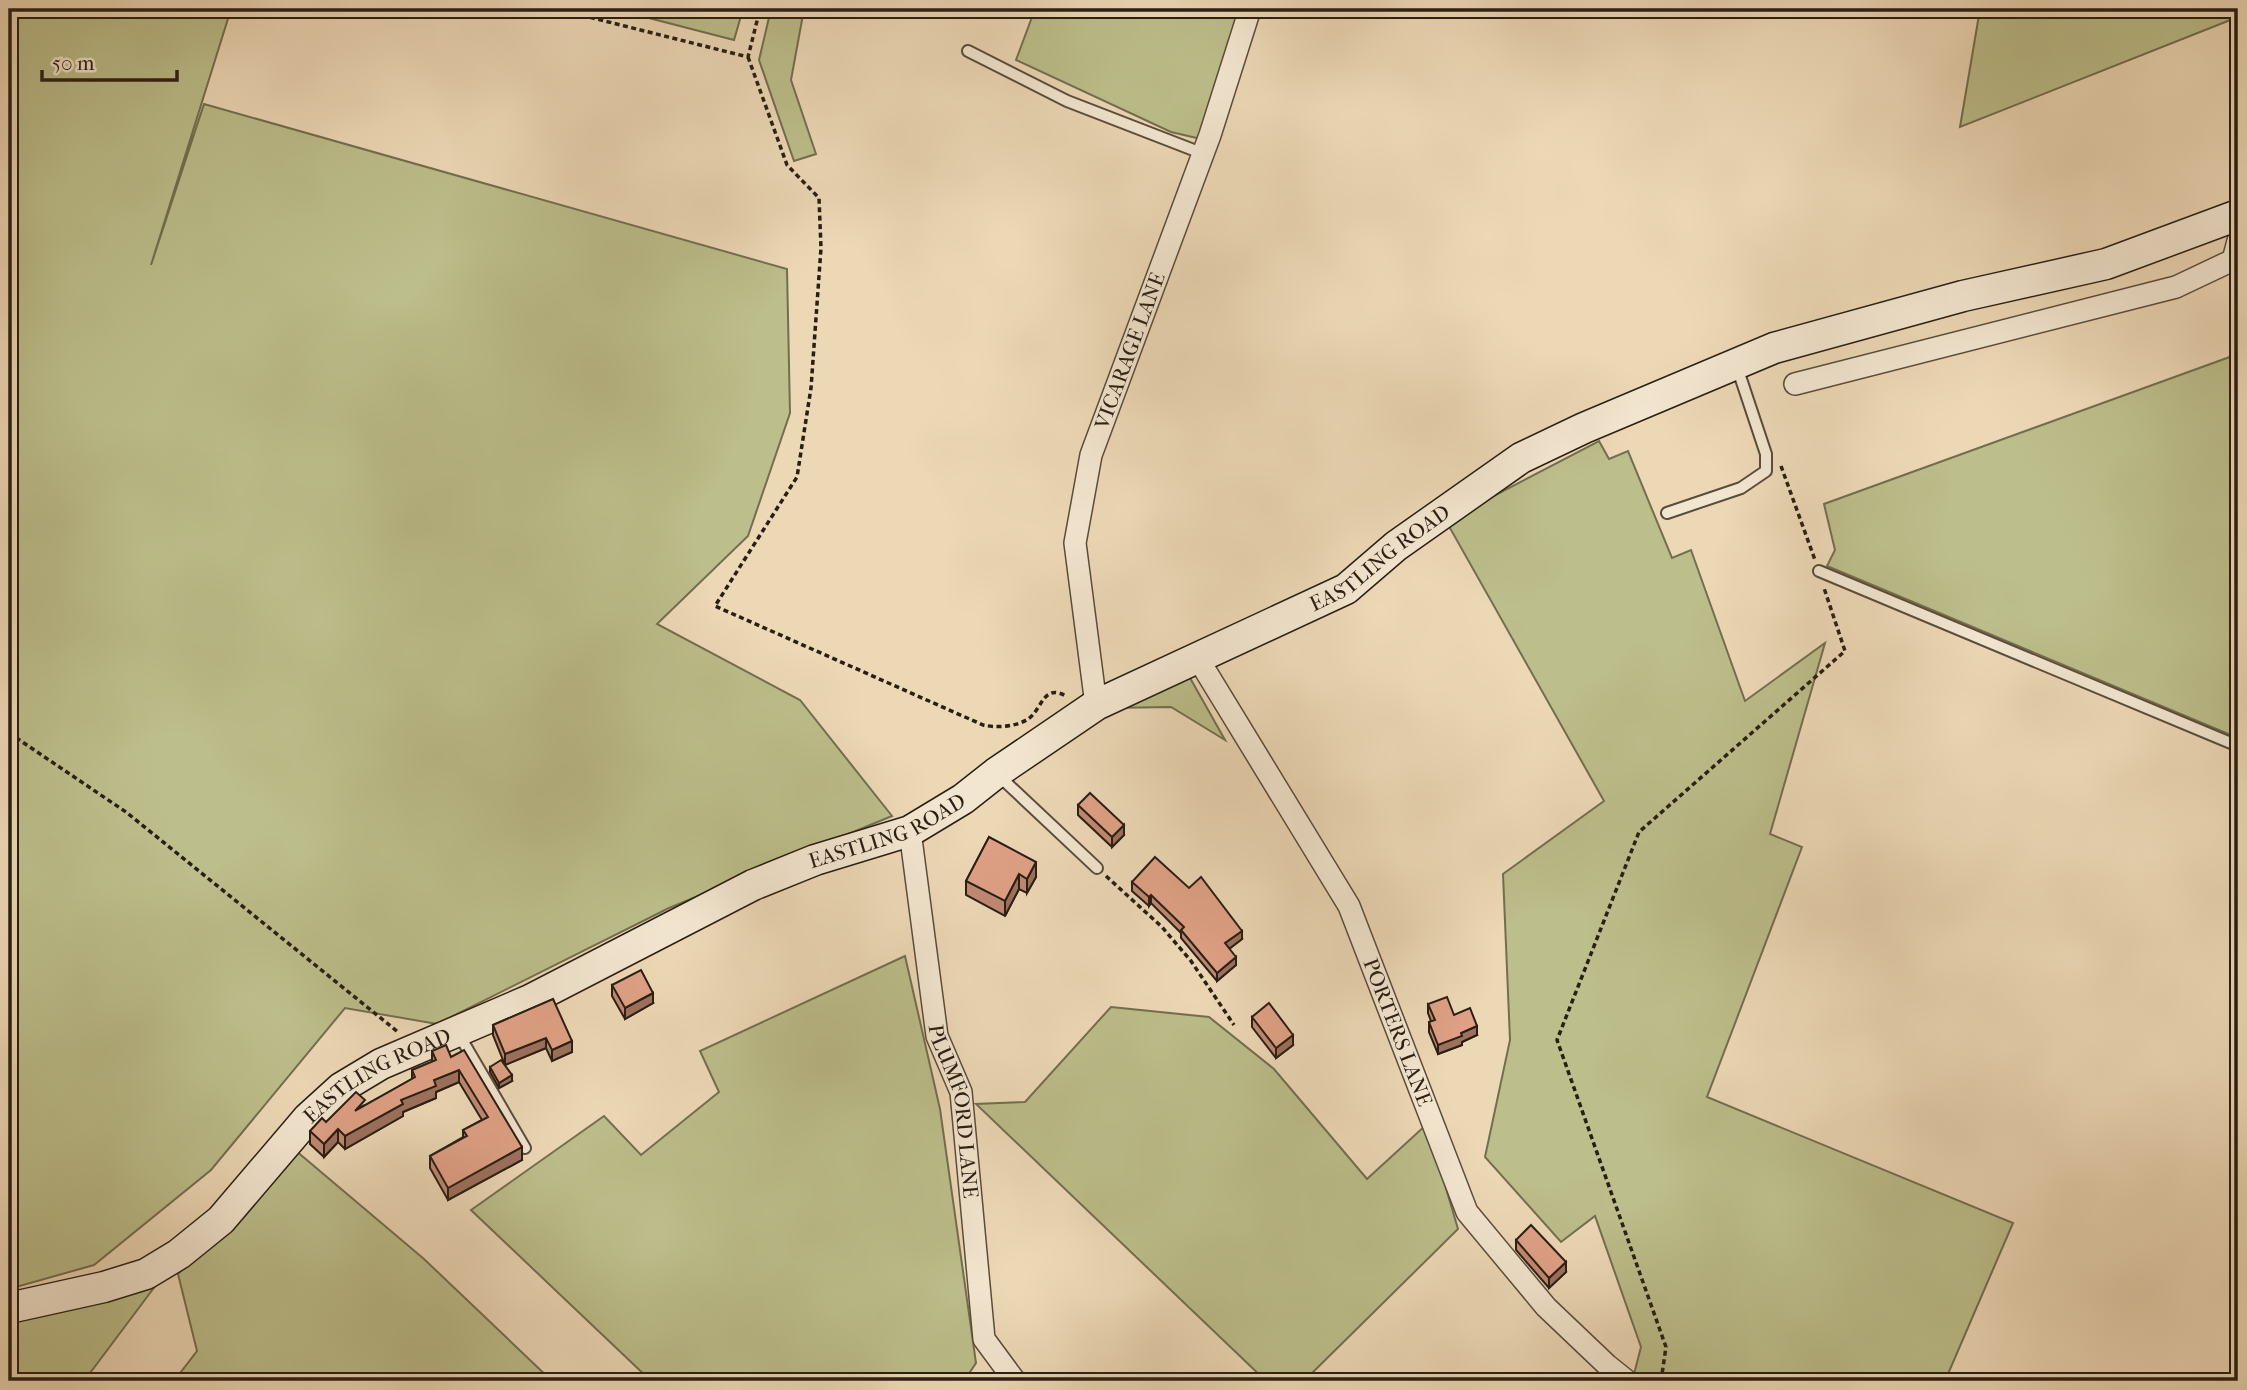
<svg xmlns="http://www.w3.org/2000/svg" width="2247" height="1390" viewBox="0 0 2247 1390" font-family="'IM FELL French Canon',serif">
  <rect width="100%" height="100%" fill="#edd8b6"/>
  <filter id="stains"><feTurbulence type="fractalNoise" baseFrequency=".00286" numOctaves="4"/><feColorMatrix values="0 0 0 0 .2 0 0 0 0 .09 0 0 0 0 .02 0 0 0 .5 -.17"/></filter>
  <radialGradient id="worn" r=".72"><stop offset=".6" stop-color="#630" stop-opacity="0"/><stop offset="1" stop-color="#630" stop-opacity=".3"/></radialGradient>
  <!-- green -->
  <path fill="#bcbe8b" stroke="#726e50" stroke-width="2" d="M9 9H231L151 265 204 104 787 269 790 413 748 536 657 624 800 700 892 816 669 908 437 1024 345 1008 211 1170 94 1265 9 1289Z
    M614 9H743L734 40Z
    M771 9H804L791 80 816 154 794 161 759 60Z
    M1035 9H1243L1201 139 1171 132 1016 60Z
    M1980 9H2238V17L1960 127Z
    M2238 354V738L1827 566 1835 550 1824 504Z
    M1599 441 1609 459 1628 451 1672 558 1691 550 1745 701 1825 643 1770 834 1802 847 1707 1097 2013 1223 1945 1381H1645L1634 1374 1641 1347 1595 1216 1561 1242 1485 1157 1510 1040 1503 874 1604 801 1446 521Z
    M1185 669 1225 740 1171 707 1109 708Z
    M905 956 940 1109 976 1363 964 1381H651L471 1210 604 1116 641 1155 719 1092 700 1051Z
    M1111 1007 1209 1017 1274 1069 1367 1179 1427 1124 1458 1229 1304 1381H1266L976 1104 1025 1102Z
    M295 1150 424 1259 552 1381H174L197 1351 178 1274Z
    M162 1277 84 1381H9V1321Z"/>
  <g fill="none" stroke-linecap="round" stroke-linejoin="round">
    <!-- lane casing -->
    <g stroke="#5a4c3c" stroke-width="14">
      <path id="lane" d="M968 51 1067 101 1204 154
        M1667 513 1741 488 1766 471V454L1737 367
        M1819 571 2238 746
        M997 774 1097 868
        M458 1033 525 1148"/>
    </g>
    <!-- street casing -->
    <g stroke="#5a4c3c" stroke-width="24">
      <g id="street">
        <path d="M1795 384 2176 287 2233 260 2238 241"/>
        <path id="s1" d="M1197 657 1349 906 1467 1212 1546 1307 1607 1365 1627 1381"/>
        <path id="s2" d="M1096 705 1075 543 1091 455 1210 135 1250 9"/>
        <path id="s3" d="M910 831 937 1036 961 1092 984 1339 1015 1381"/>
      </g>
    </g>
    <!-- secondary casing -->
    <g stroke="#291e14" stroke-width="33">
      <g id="secondary">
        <path id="s4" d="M9 1308 104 1287 146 1274 179 1254 221 1220 308 1118 341 1088 381 1064 530 1000 753 885 815 860 910 831 963 799 996 773 1096 705 1346 589 1396 546 1521 458 1584 428 1774 348 1963 296 2106 264 2238 215"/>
      </g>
    </g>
    <!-- path -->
    <path stroke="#291e14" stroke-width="3.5" stroke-dasharray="5 3.5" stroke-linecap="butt" d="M557 9 748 57 760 9
      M748 57 787 165 819 198 821 248 811 388 797 477 715 606 983 725C996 728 1016 727 1028 719 1042 710 1043 683 1066 696
      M1781 466 1815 560
      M9 733 126 812 398 1032
      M1106 876 1162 927 1191 961 1234 1025
      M1661 1381 1666 1347 1557 1040 1639 832 1845 651 1824 588"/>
    <!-- lane -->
    <use href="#lane" stroke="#f3e6d0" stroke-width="10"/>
    <!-- street -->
    <use href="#street" stroke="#f3e6d0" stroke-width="21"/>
    <!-- secondary -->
    <use href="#secondary" stroke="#f3e6d0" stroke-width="30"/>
  </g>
  <!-- wall -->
  <path fill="#c18a73" stroke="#291e14" stroke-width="2" d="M1078 805 1124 835 1112 847 1078 815Z
    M989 837 1036 877 1027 893 1019 889 1005 916 966 895V881Z
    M1132 882 1242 939 1229 949 1236 965 1217 981 1181 938V933L1151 903 1149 906 1132 891Z
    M612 985 653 1003 625 1019 612 996Z
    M553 999 572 1052 552 1061 546 1048 505 1065 493 1035V1025Z
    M1428 1004 1454 1015 1477 1035 1462 1042V1045L1438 1054 1429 1032V1022L1431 1021 1428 1013Z
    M1252 1017 1293 1045 1276 1058 1252 1027Z
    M432 1051 451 1057 522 1160 448 1200 430 1168V1156L463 1137V1130L482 1120 459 1082 436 1092V1098L403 1112V1116L345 1149 338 1142 324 1157 310 1144V1131L326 1122 365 1105 412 1079V1070L432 1062Z
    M490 1067 512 1081 499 1088 490 1072Z
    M1516 1240 1566 1272 1549 1288 1516 1250Z"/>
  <!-- shaded-wall -->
  <path fill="#9d715e" stroke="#291e14" stroke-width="2" d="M1124 825V835L1112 847V837Z
    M1036 862V877L1027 893V879Z
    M1019 874V889L1005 916V901Z
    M1151 895V903L1149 906V897Z
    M1242 931V939L1225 952V943Z
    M1236 957V965L1217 981V973Z
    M653 993V1003L625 1019V1008Z
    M1477 1026V1035L1462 1042V1045L1438 1054V1045L1461 1033Z
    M1293 1035V1045L1276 1058V1048Z
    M546 1038V1048L505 1065V1054Z
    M572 1041V1052L552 1061V1050Z
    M459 1070V1082L436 1092V1098L403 1112V1116L345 1149V1136L401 1100 434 1080Z
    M512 1075V1081L499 1088V1083Z
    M338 1129V1142L324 1157V1144Z
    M522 1147V1160L448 1200V1188Z
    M1566 1262V1272L1549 1288V1278Z"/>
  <!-- building -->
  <path fill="#e0a186" stroke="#291e14" stroke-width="2" d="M1090 793 1124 825 1112 837 1078 805Z
    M989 837 1036 862 1027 879 1019 874 1005 901 966 881Z
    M1155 857 1189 888 1201 877 1242 931 1225 943 1236 957 1217 973 1181 930 1184 927 1151 895 1149 897 1132 882Z
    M641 970 653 993 625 1008 612 985Z
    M1447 997 1454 1015 1470 1008 1477 1026 1461 1033 1462 1036 1438 1045 1429 1022 1435 1020 1428 1004Z
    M553 999 572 1041 552 1050 546 1038 505 1054 493 1025Z
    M1269 1003 1293 1035 1276 1048 1252 1017Z
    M446 1045 451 1057 464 1050 522 1147 448 1188 430 1156 467 1136 463 1130 488 1117 459 1070 434 1080 436 1086 401 1100 403 1104 345 1136 338 1129 324 1144 310 1131 322 1118 326 1122 356 1092 365 1100 355 1111 415 1077 412 1070 436 1060 432 1051Z
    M501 1060 512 1075 499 1083 490 1067Z
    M1531 1225 1566 1262 1549 1278 1516 1240Z"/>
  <g text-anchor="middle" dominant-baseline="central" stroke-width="5" stroke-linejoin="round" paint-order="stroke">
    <!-- street labels -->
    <g font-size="21" fill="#291e14" stroke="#f3e6d0">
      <text stroke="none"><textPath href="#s2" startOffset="364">VICARAGE LANE</textPath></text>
      <text stroke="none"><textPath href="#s4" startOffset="1584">EASTLING ROAD</textPath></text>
      <text stroke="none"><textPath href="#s4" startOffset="1017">EASTLING ROAD</textPath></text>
      <text stroke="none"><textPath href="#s1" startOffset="427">PORTERS LANE</textPath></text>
      <text stroke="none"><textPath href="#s4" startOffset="450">EASTLING ROAD</textPath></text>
      <text stroke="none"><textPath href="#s3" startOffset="285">PLUMFORD LANE</textPath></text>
    </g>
  </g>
  <!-- margin -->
  <rect width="2247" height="1390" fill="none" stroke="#edd8b6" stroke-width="35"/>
  <rect x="10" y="10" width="2226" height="1369" fill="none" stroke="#291e14" stroke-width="3.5"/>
  <rect x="18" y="18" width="2212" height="1355" fill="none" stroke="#291e14" stroke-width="2"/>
  <!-- scale -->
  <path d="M42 70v10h135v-10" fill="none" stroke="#291e14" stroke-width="3.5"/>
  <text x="52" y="70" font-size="21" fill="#291e14" stroke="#f3e6d0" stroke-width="5" paint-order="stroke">50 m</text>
  <rect width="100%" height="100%" filter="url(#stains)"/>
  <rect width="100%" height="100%" fill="url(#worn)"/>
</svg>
